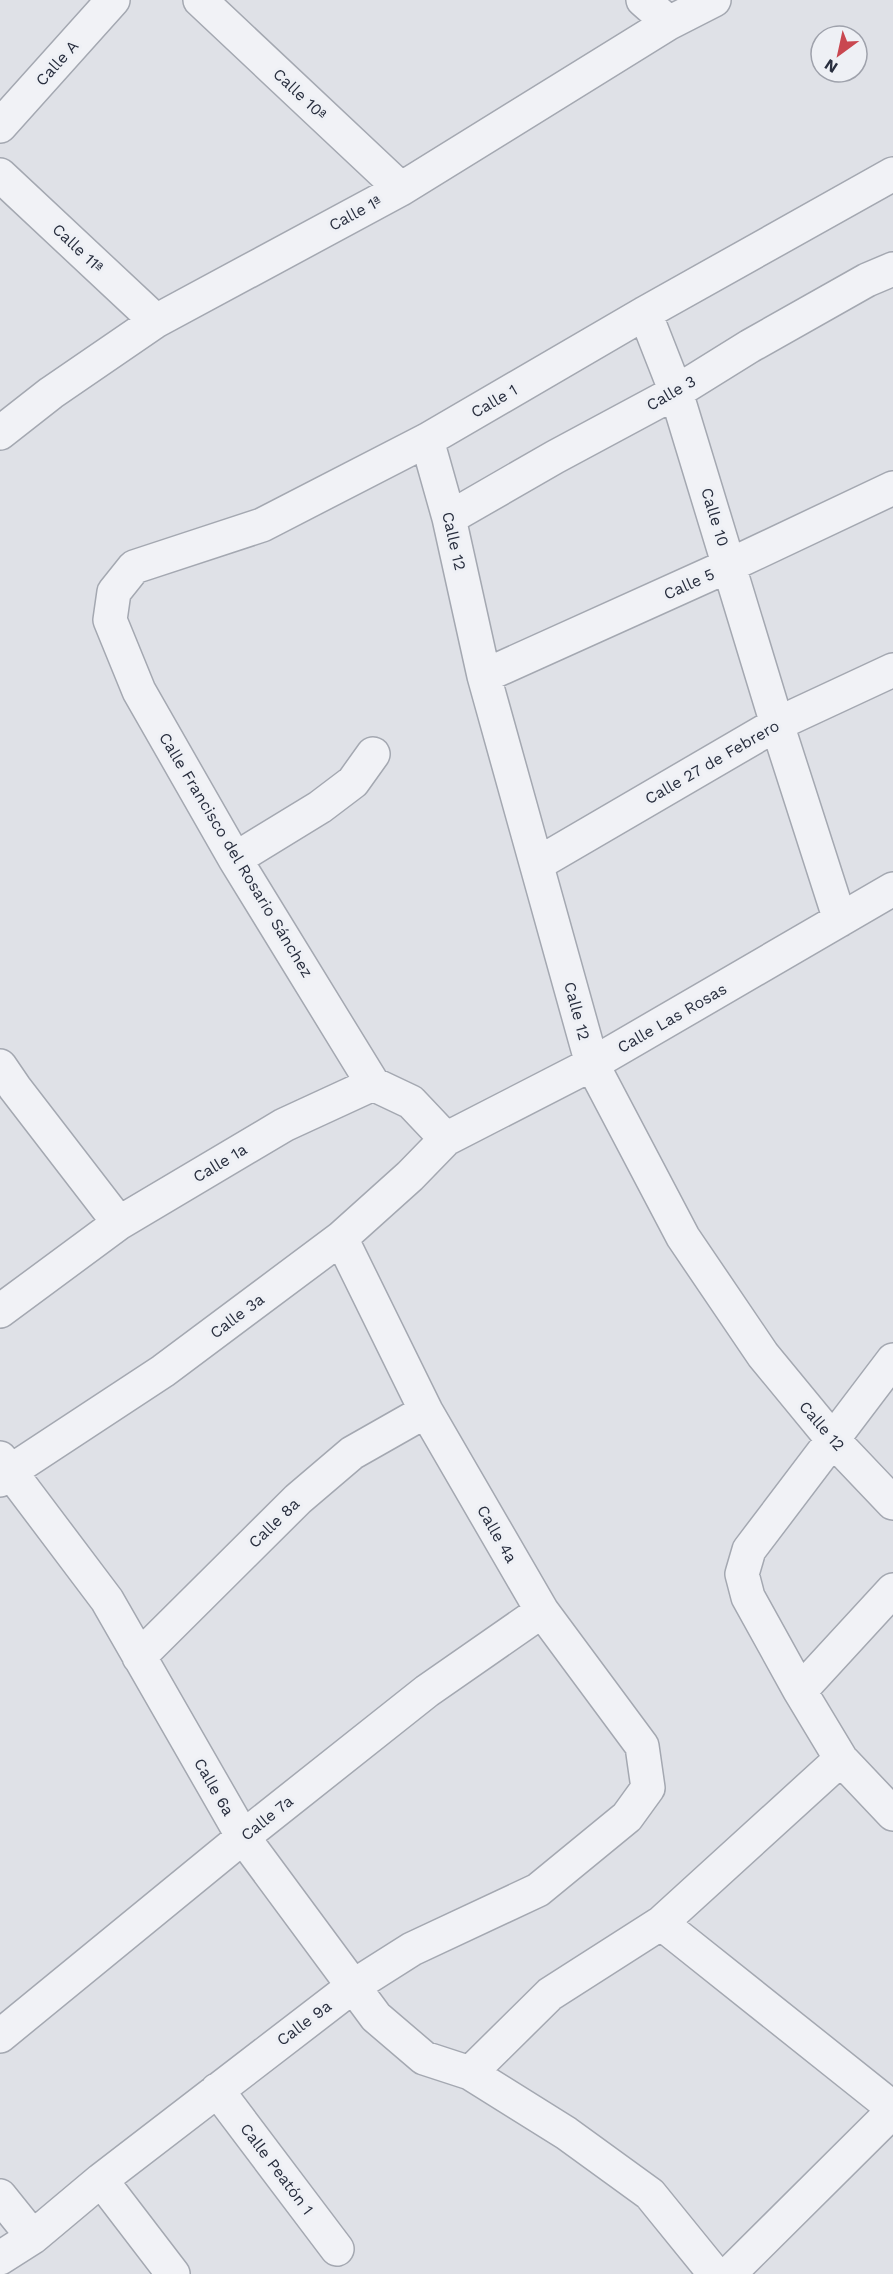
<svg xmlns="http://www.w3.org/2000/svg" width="893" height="2274" viewBox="0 0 893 2274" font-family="'Work Sans',sans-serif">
  <rect width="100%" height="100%" fill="#dfe1e7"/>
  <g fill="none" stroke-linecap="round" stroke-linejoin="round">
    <!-- street casing -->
    <g stroke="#a4a8b1" stroke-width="36">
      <path id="street" d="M200 0 401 189
        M643 0 669 23
        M0 126 113 0
        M0 175 156 321
        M645 313 676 392 777 724 840 920
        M0 433 51 393 156 321 401 189 669 23 714 0
        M427 440 449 518 484 676 592 1064 683 1237 763 1355 833 1440 893 1503
        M449 518 555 457 676 392 750 346 867 280 893 269
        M484 676 730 565 893 488
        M235 859 320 807 353 782 373 754
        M537 864 777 724 893 670
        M0 1066 15 1088 119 1223
        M373 1084 235 859 139 691 110 620 114 592 134 567 262 525 427 440 645 313 893 174
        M0 1311 119 1223 284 1125 373 1084 411 1102 446 1139
        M893 1360 749 1550 742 1574 748 1597 800 1691 841 1759 893 1814
        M0 1458 107 1600 243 1837 376 2017 424 2058 470 2073 566 2133 650 2194 715 2274
        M0 1480 11 1471 163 1371 341 1238 410 1176 446 1139 592 1064 893 889
        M139 1657 298 1499 352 1453 426 1411
        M800 1691 893 1590
        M661 1923 893 2108
        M0 2036 243 1837 427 1691 542 1611
        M470 2073 550 1994 661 1923 841 1759
        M217 2090 337 2249
        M101 2180 173 2274
        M0 2196 33 2237
        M0 2258 33 2237 101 2180 352 1987 412 1949 538 1890 627 1817 648 1788 642 1746 542 1611 426 1411 341 1238
        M729 2274 893 2111"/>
    </g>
    <!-- street -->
    <use href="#street" stroke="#f1f2f6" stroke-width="33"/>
  </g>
  <g text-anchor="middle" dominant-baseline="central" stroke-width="6" stroke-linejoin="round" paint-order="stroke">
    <!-- street labels -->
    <g font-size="16" fill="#282e3e" stroke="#eef0f5">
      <text transform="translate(57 63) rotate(-48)">Calle A</text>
      <text transform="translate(300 94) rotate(43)">Calle 10ª</text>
      <text transform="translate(355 213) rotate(-28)">Calle 1ª</text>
      <text transform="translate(78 248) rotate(43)">Calle 11ª</text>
      <text transform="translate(671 393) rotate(-30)">Calle 3</text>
      <text transform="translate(494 401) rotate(-30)">Calle 1</text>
      <text transform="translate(715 517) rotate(73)">Calle 10</text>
      <text transform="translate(454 541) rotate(77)">Calle 12</text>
      <text transform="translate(689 584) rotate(-24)">Calle 5</text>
      <text transform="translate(712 762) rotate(-30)">Calle 27 de Febrero</text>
      <text transform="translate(236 855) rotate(59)">Calle Francisco del Rosario Sánchez</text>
      <text transform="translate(577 1011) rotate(75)">Calle 12</text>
      <text transform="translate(672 1018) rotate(-30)">Calle Las Rosas</text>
      <text transform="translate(220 1163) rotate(-31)">Calle 1a</text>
      <text transform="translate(237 1316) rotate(-37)">Calle 3a</text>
      <text transform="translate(822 1426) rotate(49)">Calle 12</text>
      <text transform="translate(274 1523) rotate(-44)">Calle 8a</text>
      <text transform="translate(497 1534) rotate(60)">Calle 4a</text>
      <text transform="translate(214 1787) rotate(60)">Calle 6a</text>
      <text transform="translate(267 1818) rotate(-39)">Calle 7a</text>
      <text transform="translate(304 2023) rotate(-37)">Calle 9a</text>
      <text transform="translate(277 2169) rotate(53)">Calle Peatón 1</text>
    </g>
  </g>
  <!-- north arrow -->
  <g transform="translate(839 54) rotate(213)"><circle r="28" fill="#eef0f5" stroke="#9fa2ac" stroke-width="1.5"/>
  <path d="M0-4.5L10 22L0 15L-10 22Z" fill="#c94750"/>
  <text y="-9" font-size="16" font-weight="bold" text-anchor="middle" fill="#282e3e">N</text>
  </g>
</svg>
